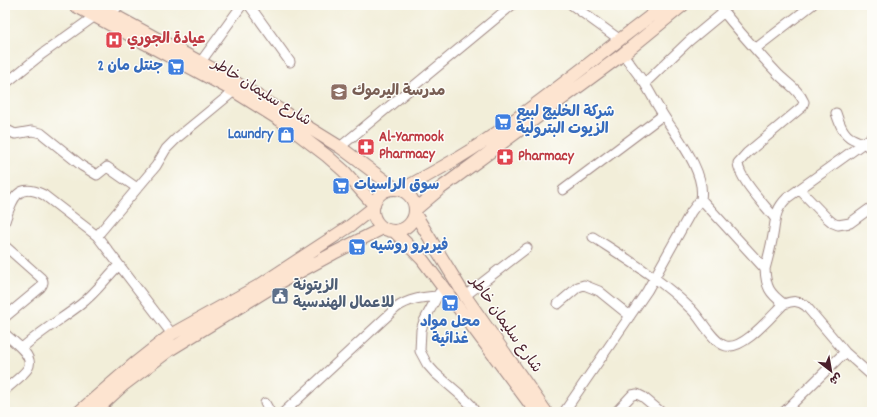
<svg xmlns="http://www.w3.org/2000/svg" width="877" height="417" viewBox="0 0 877 417" font-family="Dekko,'Playpen Sans Arabic',sans-serif">
  <rect width="100%" height="100%" fill="#fdfcf7"/>
  <filter id="ink" filterUnits="userSpaceOnUse"><feTurbulence type="fractalNoise" baseFrequency=".025" numOctaves="2"/><feDisplacementMap in="SourceGraphic" scale="8" xChannelSelector="R" yChannelSelector="G"/><feConvolveMatrix kernelMatrix="1 2 1 2 8 2 1 2 1" color-interpolation-filters="sRGB"/></filter>
  <filter id="wash" filterUnits="userSpaceOnUse"><feTurbulence type="fractalNoise" baseFrequency=".012" numOctaves="4" result="noise"/><feDisplacementMap in="SourceGraphic" scale="16" xChannelSelector="R" yChannelSelector="G"/><feGaussianBlur stdDeviation="0.9" result="paint"/><feColorMatrix in="noise" values="0 0 0 0 0 0 0 0 0 0 0 0 0 0 0 0 0 1.4 0 .05"/><feComposite in="paint" operator="in"/></filter>
  <g filter="url(#wash)">
    <rect width="100%" height="100%" fill="#f2eed9"/>
  </g>
  <g filter="url(#ink)">
    <g fill="none" stroke-linecap="round" stroke-linejoin="round">
      <!-- street casing -->
      <g stroke="#9e8682" stroke-width="11">
        <path id="street" d="M249 5 290 62
          M572 5 619 39
          M718 5C737 29 758 53 779 75 788 84 799 90 804 102L802 107 747 153 738 163C739 179 764 204 774 217
          M110 13 120 5
          M755 49 812 5
          M623 54C630 64 638 74 645 84 651 94 656 104 662 113 676 136 706 171 701 199L765 269C766 287 769 293 784 304 792 301 798 300 806 306L845 352 872 376
          M197 67 242 5
          M645 83 689 41 724 12
          M5 84 42 54 95 16
          M836 113C839 122 843 135 853 139 863 144 863 141 872 150
          M5 129 15 134 32 131 41 133 82 166 97 175 107 167 137 188
          M340 147 512 5
          M799 189 827 218 833 223 838 225 850 223 872 207
          M563 190 663 115
          M5 221C12 200 17 181 44 195L97 236 172 334
          M97 236 156 166 166 149 177 138 234 91
          M593 237C627 259 662 280 691 309 701 318 713 343 726 346 744 350 772 315 784 304
          M5 246 40 277C44 281 44 283 40 288L5 317
          M765 269C768 258 771 247 773 235 776 219 774 211 787 198L872 137
          M439 293 424 321 421 330 420 351 427 364 435 373 463 397 471 405 475 412
          M465 296 527 248
          M558 304 578 287 584 285 599 291 630 316
          M5 334C13 341 35 356 28 368 24 375 11 384 5 390
          M22 348C40 332 60 320 80 305 95 294 106 278 119 265
          M265 403 270 412
          M284 412 396 308C408 299 423 297 438 296
          M564 412 647 291 691 212 701 199
          M616 412 632 395 637 394 643 397 661 412
          M784 412 845 352"/>
      </g>
      <!-- secondary casing -->
      <g stroke="#9e8682" stroke-width="14">
        <path id="secondary" d="M74 5 234 91 280 120 327 156 344 171 374 205
          M95 5 222 74 340 147 396 189
          M373 210a21 21 0 1 1 42 0a21 21 0 1 1-42 0Z
          M401 190C438 170 476 149 510 123 563 85 613 44 665 5
          M415 210 441 188 623 54 683 5
          M415 214 465 296 546 412
          M394 231 422 259 536 412
          M79 412 134 364 172 334 260 285 350 226 373 208
          M94 412 122 386 171 349 277 284 334 253 383 228"/>
      </g>
      <!-- street -->
      <use href="#street" stroke="#fff" stroke-width="9"/>
      <!-- secondary -->
      <use href="#secondary" stroke="#fde4d0" stroke-width="12"/>
    </g>
  </g>
  <!-- icons -->
  <defs>
    <g id="hospital-square" transform="scale(0.9)"><rect x="-9" y="-9" width="18" height="18" rx="4" fill="#e0444e" stroke="#fdfcf7"/><path d="M-5-5h3v3.5h4V-5h3V5h-3V1.5h-4V5h-3Z" fill="#fff"/></g>
    <g id="supermarket-square" transform="scale(0.9)"><rect x="-9" y="-9" width="18" height="18" rx="4" fill="#3f7fe0" stroke="#fdfcf7"/><path d="M-6-5.5h2.5l.6 2H6L4.5 2H-2.5L-4.4-4H-6ZM-1.5 3.2a1.3 1.3 0 1 0 .1 0ZM3 3.2a1.3 1.3 0 1 0 .1 0Z" fill="#fff"/></g>
    <g id="school-square" transform="scale(0.9)"><rect x="-9" y="-9" width="18" height="18" rx="4" fill="#8d6e63" stroke="#fdfcf7"/><path d="M0-5L7-2L0 1L-7-2ZM-4 1L0 2.5L4 1V4Q0 6-4 4Z" fill="#fff"/></g>
    <g id="shop-square" transform="scale(0.9)"><rect x="-9" y="-9" width="18" height="18" rx="4" fill="#3f7fe0" stroke="#fdfcf7"/><path d="M-5-2.5h2.3a2.7 3.5 0 0 1 5.4 0H5L5.5 6h-11ZM-1.5-2.5h3a1.5 2.3 0 0 0-3 0Z" fill="#fff"/></g>
    <g id="pharmacy-square" transform="scale(0.9)"><rect x="-9" y="-9" width="18" height="18" rx="4" fill="#e0444e" stroke="#fdfcf7"/><path d="M-2-6h4v4h4v4h-4v4h-4v-4h-4v-4h4Z" fill="#fff"/></g>
    <g id="civic-square" transform="scale(0.9)"><rect x="-9" y="-9" width="18" height="18" rx="4" fill="#5c6f8a" stroke="#fdfcf7"/><path d="M-.6-6.5H3V-4.5H.6V-3L4-1V1h2V6H-6V1h2V-1L-.6-3ZM-1.2 2.5V6h2.4V2.5Z" fill="#fff"/></g>
  </defs>
  <g fill-rule="evenodd">
    <use href="#hospital-square" x="114" y="40"/>
    <use href="#supermarket-square" x="176" y="67"/>
    <use href="#school-square" x="339" y="92"/>
    <use href="#supermarket-square" x="503" y="122"/>
    <use href="#shop-square" x="286" y="135"/>
    <use href="#pharmacy-square" x="366" y="147"/>
    <use href="#pharmacy-square" x="505" y="157"/>
    <use href="#supermarket-square" x="341" y="186"/>
    <use href="#supermarket-square" x="357" y="247"/>
    <use href="#civic-square" x="280" y="296"/>
    <use href="#supermarket-square" x="450" y="303"/>
  </g>
  <g text-anchor="middle" dominant-baseline="central" stroke-width="3" stroke-linejoin="round" paint-order="stroke">
    <!-- health labels -->
    <g font-size="15" font-weight="bold" fill="#be3a42" stroke="#fdfcf7" text-anchor="start">
      <text x="127" y="40">عيادة الجوري</text>
      <text x="379" y="138">Al-Yarmook<tspan x="379" dy="17">Pharmacy</tspan></text>
      <text x="518" y="157">Pharmacy</text>
    </g>
    <!-- shop labels -->
    <g font-size="15" font-weight="bold" fill="#366cbe" stroke="#fdfcf7" text-anchor="start">
      <text x="163" y="67" text-anchor="end">جنتل مان 2</text>
      <text x="516" y="113">شركة الخليج لبيع<tspan x="516" dy="17">الزيوت البترولية</tspan></text>
      <text x="273" y="135" text-anchor="end">Laundry</text>
      <text x="354" y="186">سوق الراسيات</text>
      <text x="370" y="247">فيريرو روشيه</text>
      <text x="450" y="323" text-anchor="middle">محل مواد<tspan x="450" dy="17">غذائية</tspan></text>
    </g>
    <!-- education labels -->
    <g font-size="15" font-weight="bold" fill="#785e54" stroke="#fdfcf7" text-anchor="start">
      <text x="352" y="92">مدرسة اليرموك</text>
    </g>
    <!-- street labels -->
    <g font-size="15" fill="#4a1f2b" stroke="#fdfcf7">
      <text transform="translate(261 93) rotate(32)">شارع سليمان خاطر</text>
      <text transform="translate(505 325) rotate(55)">شارع سليمان خاطر</text>
    </g>
    <!-- service labels -->
    <g font-size="15" font-weight="bold" fill="#4e5e75" stroke="#fdfcf7" text-anchor="start">
      <text x="293" y="287">الزيتونة<tspan x="293" dy="17">للاعمال الهندسية</tspan></text>
    </g>
  </g>
  <!-- margin -->
  <rect width="877" height="417" fill="none" stroke="#fdfcf7" stroke-width="20"/>
  <!-- north arrow -->
  <g transform="translate(831 371) rotate(149)" stroke="#fdfcf7" stroke-width="3" paint-order="stroke">
  <path d="M0-3L7 15L0 10L-7 15Z" fill="#4a1f2b"/>
  <text y="-6" font-size="11" font-weight="bold" text-anchor="middle" fill="#4a1f2b">ش</text>
  </g>
</svg>
